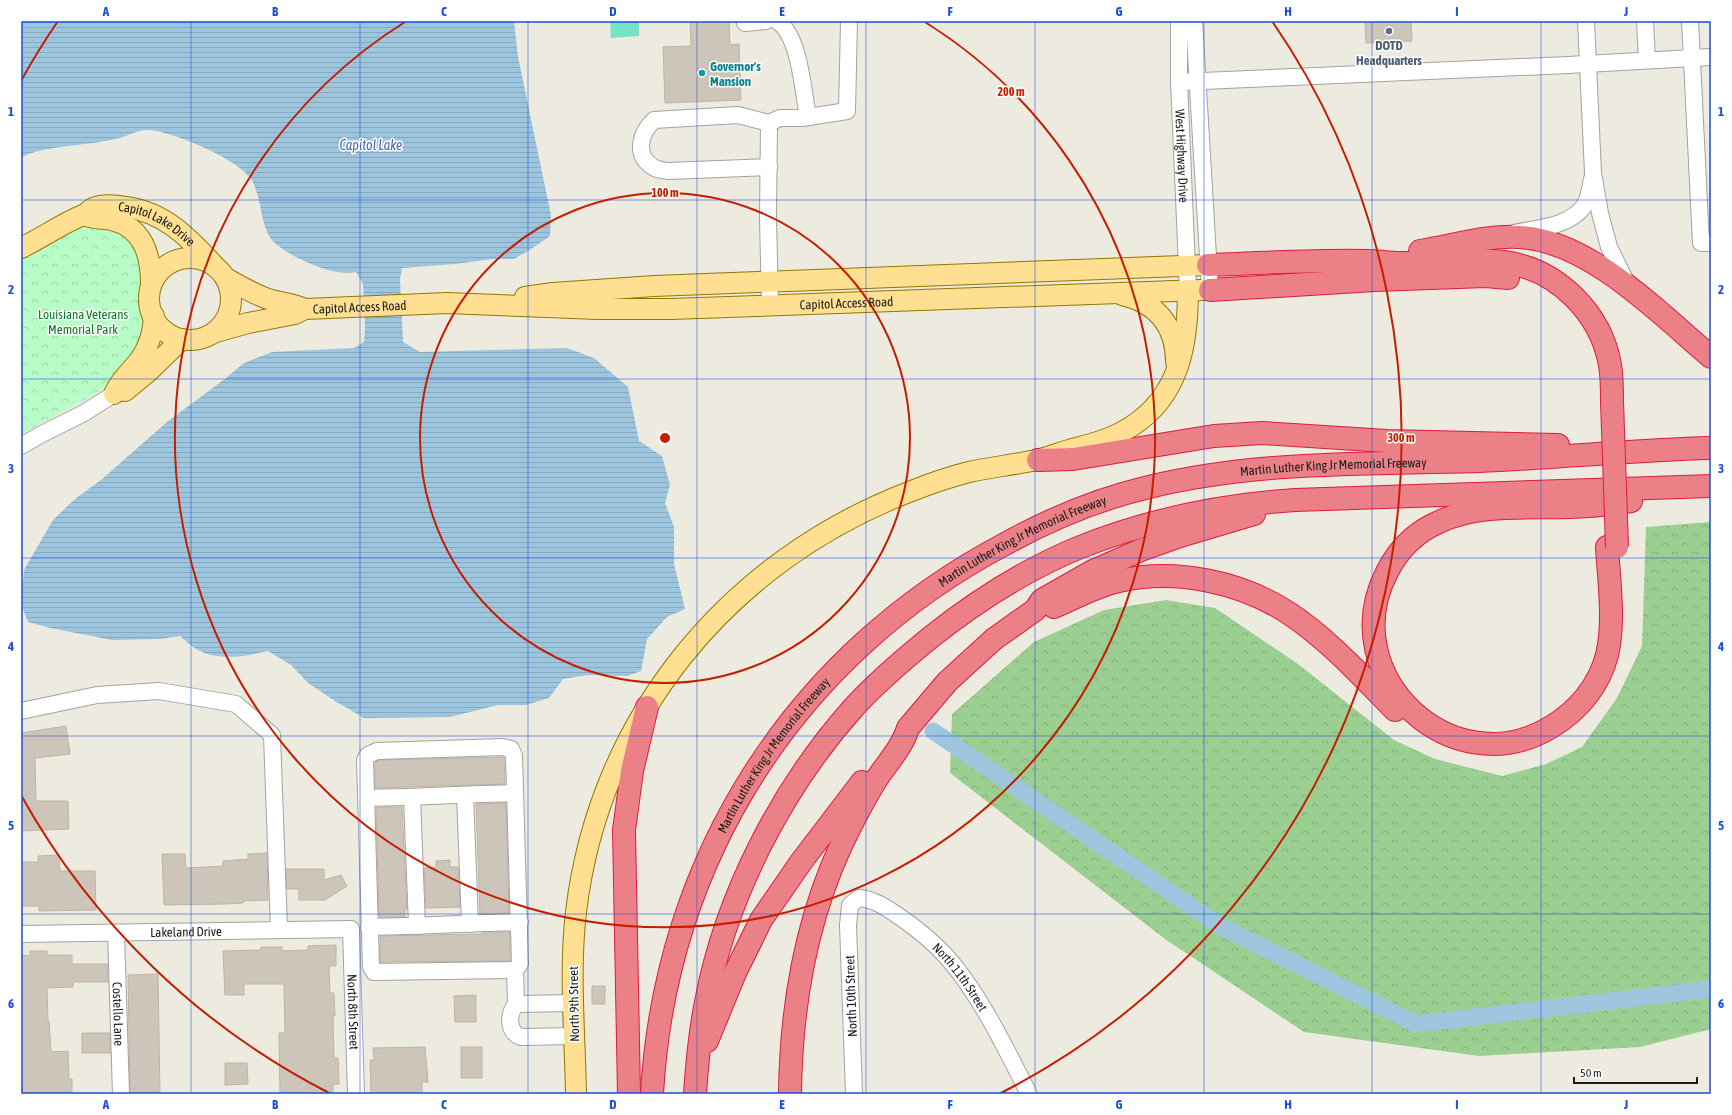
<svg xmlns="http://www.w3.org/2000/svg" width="1732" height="1115" viewBox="0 0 1732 1115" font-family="'Asap Condensed',sans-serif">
  <defs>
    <pattern id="forest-crowns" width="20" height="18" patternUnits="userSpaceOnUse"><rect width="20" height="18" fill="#9bcf91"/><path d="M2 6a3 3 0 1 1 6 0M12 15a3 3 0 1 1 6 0" fill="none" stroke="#85b17c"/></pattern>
    <pattern id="park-crowns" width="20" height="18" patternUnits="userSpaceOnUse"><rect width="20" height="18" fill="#b8fcc7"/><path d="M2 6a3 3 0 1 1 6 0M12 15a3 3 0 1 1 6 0" fill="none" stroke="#9ed7aa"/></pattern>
    <pattern id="water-rules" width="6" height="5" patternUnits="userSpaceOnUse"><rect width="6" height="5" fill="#9dc6de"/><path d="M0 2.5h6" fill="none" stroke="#87aabe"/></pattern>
  </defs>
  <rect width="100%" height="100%" fill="#edebdf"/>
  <!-- forest -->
  <path fill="url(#forest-crowns)" d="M1711 522V1029L1640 1047 1479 1056 1304 1032 1165 939 950 773 952 714 1034 642 1104 610 1166 600 1215 608 1298 664 1394 740 1435 759 1502 776 1546 764 1582 747 1617 698 1642 646 1646 527Z"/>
  <!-- park -->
  <path fill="url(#park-crowns)" d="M91 224H107L135 242 145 281 142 294 145 322 143 341 108 384 94 395 21 434V260L74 229Z"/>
  <!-- pitch -->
  <path fill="#78e2c8" d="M610 21H639V36L611 38Z"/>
  <!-- water -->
  <path fill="url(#water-rules)" d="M21 21H514L518 57 551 215 550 236 528 251 514 259H493L455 264 402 268 400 279 403 342 420 352 567 348 594 358 628 387 639 441 662 456 670 485 665 503 674 527V564L685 609 667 617 647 639 641 671 627 676 588 675 563 679 549 698 526 705H498L450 717 364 718 335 701 308 683 291 665 268 651C247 656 221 661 200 651 193 648 186 641 180 636L160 639 112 640 50 628 28 622 21 604 24 570 53 520 75 499 101 480 167 422 226 378 244 363 272 352 354 348 364 342 365 327 363 284 356 272C349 273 340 273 332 271 315 267 276 251 268 234 260 217 261 195 251 179 238 159 172 131 148 130 139 129 128 136 119 138 90 146 47 145 21 157Z"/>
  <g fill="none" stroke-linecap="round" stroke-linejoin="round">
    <!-- canal -->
    <path stroke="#9dc6de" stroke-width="17" d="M933 731 1220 926 1416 1024 1711 989"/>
  </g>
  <!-- building -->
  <path fill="#cdc5b9" stroke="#c0b3a1" d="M690 21H729L730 45 739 44 741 100 665 103 663 47 691 46Z
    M1365 21H1411L1412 41 1366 43Z
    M66 726 70 754 35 758 36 801H68L69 829 21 831V733Z
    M504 757 505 784 375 788V762L379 760Z
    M506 803 509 913 480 914 476 804Z
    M376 807H402L407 909H405V917H379Z
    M267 853 268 900 243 901V903L225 904 164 905 162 854H185L186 868 223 866V861L248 859V854Z
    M59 855 60 871H95L96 910 39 911V906H21V862H38V856Z
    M450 860V867H458L460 907 426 908 424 868 436 867V861Z
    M286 869H324V880L341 875 347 886 325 900H299V889H287Z
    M485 932H510V961L380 962V936L480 934Z
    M336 945V966H329L330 993H334L335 1016H333L334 1058H338L339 1084H333V1094H280L279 1033H285L284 984H244V995H225L223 951 261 950V947H282V951L308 950V946Z
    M30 951H47V955H72V964H107L108 982H73V987L47 988 48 1021H49L51 1052 68 1051 69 1079H72V1094H21V955L30 956Z
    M158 974 160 1094H130L128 975Z
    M592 986H605V1004H592Z
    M476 995V1022H455L454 996Z
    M82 1033H110V1053H82Z
    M425 1047 428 1082H422V1094H371L370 1060H374L373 1048Z
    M461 1047H482V1078H461Z
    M225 1063H247L248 1084 225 1085Z"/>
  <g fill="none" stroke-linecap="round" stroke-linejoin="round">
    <!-- minor casing -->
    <g stroke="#a2a2a2" stroke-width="18">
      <g id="minor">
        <path d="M777 21C800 35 803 92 808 117"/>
        <path id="s1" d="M1179 21V82L1188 290"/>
        <path d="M1194 21 1210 290"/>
        <path d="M1586 21 1593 173 1600 213 1609 247 1627 284"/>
        <path d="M1645 21 1647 60"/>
        <path d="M1690 21 1701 243H1711"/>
        <path d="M745 23 766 21"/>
        <path d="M1179 82 1568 65 1711 57"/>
        <path d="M769 167 668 171C663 170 657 170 653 167 634 155 640 133 654 120L738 115 769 123"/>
        <path d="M1514 233C1537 228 1569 227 1584 206 1589 199 1590 188 1592 179"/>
        <path d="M770 305 768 218 769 123 780 118H802L847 111 849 21"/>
        <path d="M21 446 42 434 84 413 114 394"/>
        <path d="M21 711 97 695 159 691 236 704 272 735 279 930"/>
        <path d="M503 747 511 749 514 756 520 964 515 970 374 972 371 967 365 760 368 755 377 751Z"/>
        <path d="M484 794 514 793"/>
        <path d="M465 795 470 924"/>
        <path d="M407 797 481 794"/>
        <path d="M412 797 417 926"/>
        <path d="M366 798 402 797"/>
        <path d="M488 923 520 922"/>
        <path d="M411 926 483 923"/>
        <path d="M369 927 407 926"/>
        <path id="s2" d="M116 933 121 1094"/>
        <path id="s3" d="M21 934 351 929 356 1094"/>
        <path d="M515 970 516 1004"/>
        <path d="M573 1003 516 1004C508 1014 507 1032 521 1037L575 1036"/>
        <path id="s4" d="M854 1094 848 925 850 905 859 898C874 899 887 908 900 917 916 928 932 941 946 956 980 994 1006 1049 1029 1094"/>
      </g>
    </g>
    <!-- major casing -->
    <g stroke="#927700" stroke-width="22">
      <g id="major">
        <path d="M85 215C93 220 103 218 112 220 144 228 151 256 151 284"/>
        <path id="s5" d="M21 248C42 238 61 224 83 215 87 214 89 210 93 208 103 204 115 205 126 207 164 212 188 237 213 264"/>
        <circle cx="190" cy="299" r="41"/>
        <path d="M226 278C240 286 255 295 271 300 283 303 294 304 305 309"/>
        <path d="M1122 295C1157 303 1176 326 1176 362"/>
        <path d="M525 297 553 293 654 286 1208 265"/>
        <path id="s6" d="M216 332 248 323 295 314 305 309 447 303 598 309H671L1202 290"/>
        <path d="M125 391 149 371 182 339"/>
        <path d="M114 394C121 379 129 373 139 361 149 347 153 334 154 316"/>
        <path d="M576 1094C575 1034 569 972 576 912 599 718 728 562 909 492 929 484 949 477 969 472 991 467 1014 465 1036 460 1047 458 1058 453 1069 450 1091 444 1113 439 1132 426 1180 395 1188 343 1188 290"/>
      </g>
    </g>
    <!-- highway casing -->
    <g stroke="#de1a41" stroke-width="24">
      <g id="highway">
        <path d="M1420 251C1453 246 1486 235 1519 237 1589 240 1660 314 1711 357"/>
        <path d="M1208 265C1262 263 1315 260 1368 261 1378 261 1389 263 1399 263 1434 264 1469 258 1504 262 1557 269 1601 313 1610 365 1612 376 1612 389 1612 401"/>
        <path d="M1210 290 1375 280 1486 276 1508 278"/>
        <path d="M1038 460 1073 459 1214 436 1262 433 1387 441 1558 445"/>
        <path d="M1607 547C1609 582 1615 621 1607 655 1599 686 1578 711 1551 727 1453 787 1333 676 1387 572 1398 550 1416 532 1439 522 1483 501 1541 510 1588 506 1603 505 1617 503 1631 501"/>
        <path d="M1054 607C1075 598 1096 586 1119 581 1176 568 1242 582 1290 614 1329 640 1362 677 1395 710"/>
        <path d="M707 1041 735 973 761 920 801 862 862 782"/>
        <path d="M629 1094 624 830 632 771 647 707"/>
        <path id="s7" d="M652 1094C665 858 796 654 1005 544 1050 519 1098 499 1149 487 1256 461 1368 464 1479 461 1556 458 1633 450 1711 448"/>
        <path d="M695 1094C697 1063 700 1032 706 1002 726 895 783 786 855 706 878 681 904 659 931 637 975 602 1025 570 1078 548 1147 520 1220 505 1295 500L1711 486"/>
        <path d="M790 1094C791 1000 808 908 851 825 860 808 869 790 880 774 890 760 903 745 908 728L947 682 994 639 1035 610 1042 600 1093 571 1141 550 1180 536 1254 514"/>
      </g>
    </g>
    <!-- minor -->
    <use href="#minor" stroke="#fff" stroke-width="16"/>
    <!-- major -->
    <use href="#major" stroke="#ffe093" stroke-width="20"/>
    <!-- highway -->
    <use href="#highway" stroke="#eb8186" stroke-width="22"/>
    <!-- highway-bridge casing -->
    <g stroke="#de1a41" stroke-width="24" stroke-linecap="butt">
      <path id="highway-bridge" d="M1612 401 1617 547"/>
    </g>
    <!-- highway-bridge -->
    <use href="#highway-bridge" stroke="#eb8186" stroke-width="22"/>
  </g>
  <!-- grid -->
  <path fill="none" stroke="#1d4ed8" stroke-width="1" stroke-opacity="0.55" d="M191 21V1094M360 21V1094M528 21V1094M697 21V1094M866 21V1094M1035 21V1094M1204 21V1094M1372 21V1094M1541 21V1094M21 200H1711M21 379H1711M21 558H1711M21 736H1711M21 914H1711"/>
  <!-- distance rings -->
  <g fill="none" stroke="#c61d00" stroke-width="2">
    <circle cx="665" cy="438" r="245"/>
    <path d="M925 22A490 490 0 1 1 405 22"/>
    <path d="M331 1094A736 736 0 0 1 21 795M21 81A736 736 0 0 1 58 21M1272 21A736 736 0 0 1 999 1094"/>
  </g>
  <!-- markers -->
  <circle fill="#5c6f8a" stroke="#fff" stroke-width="1.5" cx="1389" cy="31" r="4"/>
  <circle fill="#0f9aa8" stroke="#fff" stroke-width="1.5" cx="702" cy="73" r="4"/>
  <g text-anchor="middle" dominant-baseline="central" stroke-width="3" stroke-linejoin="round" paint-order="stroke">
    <!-- service labels -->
    <g font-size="13" font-weight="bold" fill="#4e5e75" stroke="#fff">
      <text x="1389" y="45">DOTD<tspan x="1389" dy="15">Headquarters</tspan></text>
    </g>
    <!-- culture labels -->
    <g font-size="13" font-weight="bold" fill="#0d838f" stroke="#fff" text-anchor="start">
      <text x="710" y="66">Governor's<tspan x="710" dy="15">Mansion</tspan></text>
    </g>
    <!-- street labels -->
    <g font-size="13" fill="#1b1b1b" stroke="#fff">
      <text stroke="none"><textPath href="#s1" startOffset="135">West Highway Drive</textPath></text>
      <text stroke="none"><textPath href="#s5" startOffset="151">Capitol Lake Drive</textPath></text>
      <text stroke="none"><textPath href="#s6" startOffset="634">Capitol Access Road</textPath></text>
      <text stroke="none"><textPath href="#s6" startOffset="147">Capitol Access Road</textPath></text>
      <text stroke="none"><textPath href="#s7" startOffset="1025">Martin Luther King Jr Memorial Freeway</textPath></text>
      <text stroke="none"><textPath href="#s7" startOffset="701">Martin Luther King Jr Memorial Freeway</textPath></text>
      <text stroke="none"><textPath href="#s7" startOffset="366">Martin Luther King Jr Memorial Freeway</textPath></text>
      <text stroke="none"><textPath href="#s3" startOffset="165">Lakeland Drive</textPath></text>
      <text stroke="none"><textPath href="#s4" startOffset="332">North 11th Street</textPath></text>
      <text transform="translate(851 996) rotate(-92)">North 10th Street</text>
      <text transform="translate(574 1004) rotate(-91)">North 9th Street</text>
      <text stroke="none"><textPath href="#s3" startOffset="413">North 8th Street</textPath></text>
      <text stroke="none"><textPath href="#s2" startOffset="81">Costello Lane</textPath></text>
    </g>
    <!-- park labels -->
    <g font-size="13" fill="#057d20" stroke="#fff">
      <text x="83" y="314">Louisiana Veterans<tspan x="83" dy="15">Memorial Park</tspan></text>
    </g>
    <!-- water labels -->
    <g font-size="14" font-style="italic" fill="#4369af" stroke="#fff">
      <text x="371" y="145">Capitol Lake</text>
    </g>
  </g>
  <circle cx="665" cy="438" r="6" fill="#c61d00" stroke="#fff" stroke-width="2"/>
  <g font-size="12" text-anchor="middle" font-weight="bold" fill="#c61d00" stroke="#fff" stroke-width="3" stroke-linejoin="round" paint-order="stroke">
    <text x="1011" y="96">200 m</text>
    <text x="665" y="197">100 m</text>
    <text x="1401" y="442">300 m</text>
  </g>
  <!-- border -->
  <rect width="1732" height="1115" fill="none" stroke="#ffffff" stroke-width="44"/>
  <!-- scale -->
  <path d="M1574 1077v6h123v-6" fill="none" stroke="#1b1b1b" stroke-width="2"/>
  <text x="1580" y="1077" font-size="12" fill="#1b1b1b" stroke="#ffffff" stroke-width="3" paint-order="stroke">50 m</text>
  <rect x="22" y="22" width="1688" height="1071" fill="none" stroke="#1d4ed8" stroke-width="1.5"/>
  <g font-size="13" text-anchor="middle" font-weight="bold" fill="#1d4ed8">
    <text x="106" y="16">A</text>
    <text x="275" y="16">B</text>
    <text x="444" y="16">C</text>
    <text x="613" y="16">D</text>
    <text x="782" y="16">E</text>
    <text x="950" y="16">F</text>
    <text x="1119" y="16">G</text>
    <text x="1288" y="16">H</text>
    <text x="1457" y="16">I</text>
    <text x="1626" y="16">J</text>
    <text x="11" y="116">1</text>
    <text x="1721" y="116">1</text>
    <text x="11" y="294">2</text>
    <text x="1721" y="294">2</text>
    <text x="11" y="473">3</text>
    <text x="1721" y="473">3</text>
    <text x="11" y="651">4</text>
    <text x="1721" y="651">4</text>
    <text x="11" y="830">5</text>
    <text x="1721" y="830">5</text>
    <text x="11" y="1008">6</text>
    <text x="1721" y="1008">6</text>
    <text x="106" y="1109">A</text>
    <text x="275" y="1109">B</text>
    <text x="444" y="1109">C</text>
    <text x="613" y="1109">D</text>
    <text x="782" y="1109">E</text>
    <text x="950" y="1109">F</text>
    <text x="1119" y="1109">G</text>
    <text x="1288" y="1109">H</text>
    <text x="1457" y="1109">I</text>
    <text x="1626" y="1109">J</text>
  </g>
</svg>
